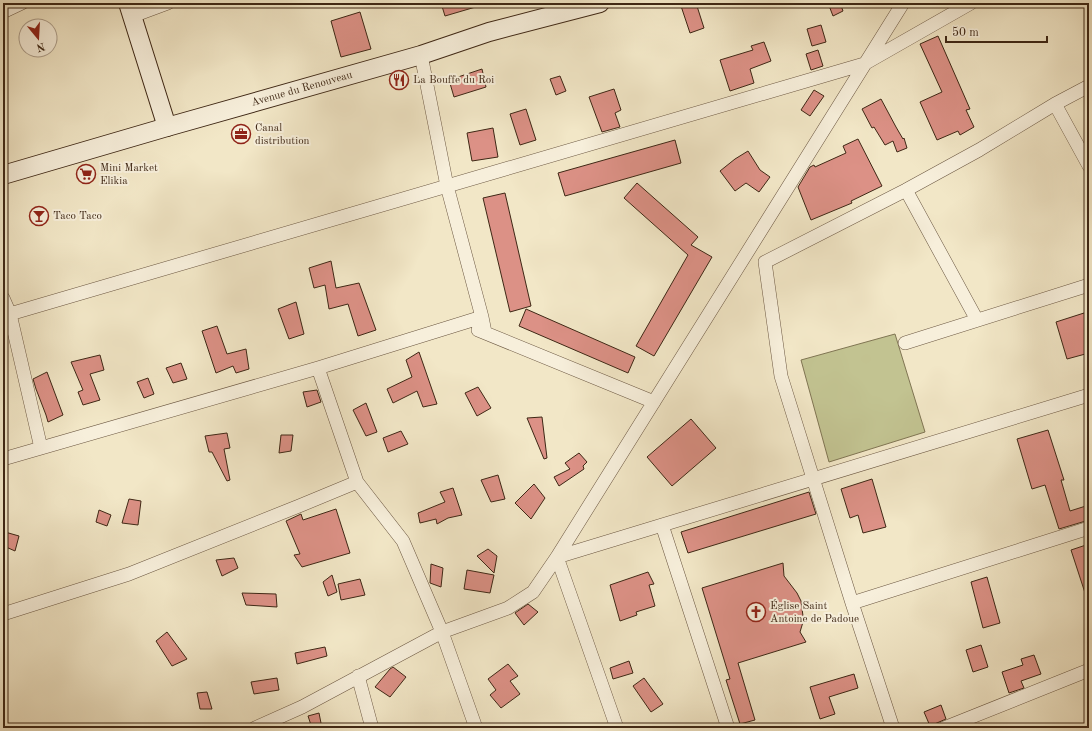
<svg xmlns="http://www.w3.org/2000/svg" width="1092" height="731" viewBox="0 0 1092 731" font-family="'Old Standard TT',serif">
  <rect width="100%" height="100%" fill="#f2e7c7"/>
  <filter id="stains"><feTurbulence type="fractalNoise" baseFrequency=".005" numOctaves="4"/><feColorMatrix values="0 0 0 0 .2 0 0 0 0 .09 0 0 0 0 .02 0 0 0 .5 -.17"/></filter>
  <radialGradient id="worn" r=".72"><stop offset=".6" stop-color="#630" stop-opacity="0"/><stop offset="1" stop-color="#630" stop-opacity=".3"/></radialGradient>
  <!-- green -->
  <path fill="#c2c391" stroke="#807553" d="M895 334 925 432 829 462 801 360Z"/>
  <!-- building -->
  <path fill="#dc9186" stroke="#3e2715" d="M441 3H479V6L445 16Z
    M680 3H696L704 28 690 33Z
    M828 3H840L843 11 833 16Z
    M360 12 371 49 341 57 331 21Z
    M821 25 826 42 812 46 807 29Z
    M938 36 970 109 966 110 974 127 960 135 958 131 937 140 920 102 942 92 920 44Z
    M764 42 771 61 750 69 754 83 730 91 720 60 753 50 751 46Z
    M818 50 823 66 811 70 806 54Z
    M482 69 486 87 454 97 449 80Z
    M560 76 566 91 556 95 550 79Z
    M614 89 621 110 615 113 620 127 602 132 589 97Z
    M814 90 824 96 810 116 801 110Z
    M881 99 896 127 903 139 904 138 907 148 897 152 893 141 885 145 874 127 872 128 862 109Z
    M526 109 536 140 520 145 510 114Z
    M493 128 498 157 472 161 467 133Z
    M858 139 882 186 851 201 852 203 811 220 798 187 810 167 814 165 815 167 846 153 843 146Z
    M675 140 681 163 565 196 558 173Z
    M748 151 760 170 770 177 759 192 746 183 735 191 720 171 735 159Z
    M637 183 698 237 691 245 712 257 654 356 636 346 688 255 624 198Z
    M505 193 531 306 510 312 483 198Z
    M331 261 336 288 359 283 376 330 358 336 348 304 329 309 325 285 314 288 309 268Z
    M296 302 304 334 289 339 278 309Z
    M526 309 635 357 628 373 519 326Z
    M1084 313 1089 329V353L1067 359 1056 322Z
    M217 326 227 354 246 349 249 369 236 373 233 366 216 373 202 331Z
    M419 352 437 404 423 407 417 391 393 403 387 389 412 377 406 360Z
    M100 355 104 370 90 374 100 400 83 405 78 392 83 390 71 362Z
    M181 363 187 379 173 383 166 368Z
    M47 372 63 415 48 422 46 415 36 389 33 379Z
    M148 378 154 394 144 398 137 382Z
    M478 387 491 408 477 416 465 393Z
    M317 390 321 402 307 407 303 392Z
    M366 403 377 432 366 436 353 410Z
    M542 417 547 458 544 459 527 418Z
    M691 419 716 448 672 486 647 457Z
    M1048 430 1064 480H1061L1070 511 1089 505V520L1059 529 1045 485 1032 489 1017 439Z
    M401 431 408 444 388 452 383 438Z
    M227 433 230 448 224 449 230 480 227 481 212 452H209L205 436Z
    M281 435H293L291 451 279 453Z
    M579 453 587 462 583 466 584 469 559 486 554 477 570 469 565 463Z
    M498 475 505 499 491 502 481 480Z
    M872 479 886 527 863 533 858 515 850 518 841 489Z
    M534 484 545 498 531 519 515 503Z
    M453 488 462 515 448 518 437 524 436 519 420 523 418 513 445 502 440 492Z
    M809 492 816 514 688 553 681 532Z
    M129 499 141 501 138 525 122 523Z
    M336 509 350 553 302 567 294 555 300 554 286 521 301 514 303 520Z
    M99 510 111 515 107 526 96 522Z
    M5 532 19 536 15 551 6 547Z
    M1089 544V598L1087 599 1071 550Z
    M488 549 497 556 494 573 477 556Z
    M234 558 238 568 222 576 216 560Z
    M783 563 784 576 797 593 801 601 803 616V622L800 632 806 642 738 663 755 720 740 724 726 680 730 679 702 588Z
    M431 564 443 568 441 587 430 583Z
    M467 570 494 575 490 593 464 589Z
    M648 572 654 584 649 585 655 606 636 612 637 615 620 621 610 585Z
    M332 575 337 592 328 596 323 582Z
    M987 577 1000 623 983 628 971 582Z
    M360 579 365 595 341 600 338 584Z
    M242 593 276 594 277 607 246 605Z
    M528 604 538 612 524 625 515 613Z
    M167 632 187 659 172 666 156 641Z
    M981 645 988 667 973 672 966 650Z
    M325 647 327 656 297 664 295 653Z
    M1034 655 1041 674 1021 681 1024 688 1009 693 1002 672 1023 665 1021 659Z
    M629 661 633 673 613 679 610 668Z
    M508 664 518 676 510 681 520 694 501 708 490 695 496 690 488 679Z
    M393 667 406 677 390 697 375 687 390 669Z
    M854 674 858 688 829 697 835 714 820 719 810 687Z
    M277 678 279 690 254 694 251 682Z
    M644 678 663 704 651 712 633 686Z
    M207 692 212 709H200L197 693Z
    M941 705 946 719 930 726 924 712Z
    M319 713 322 728H312L308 716Z"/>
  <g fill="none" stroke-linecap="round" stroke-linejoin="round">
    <!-- street casing -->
    <g stroke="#6b5742" stroke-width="14">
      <path id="street" d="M3 12 22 3
        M133 16 168 3
        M421 55 447 186 482 317 485 332
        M1055 104 1089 166
        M906 190 977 320
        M3 298 10 314 41 448
        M3 316 864 64 971 3
        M478 330 654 402
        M905 343 1089 285
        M318 368 357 482 403 541 442 632 476 728
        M3 459 318 368 482 317
        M662 525 728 728
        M557 557 1089 395
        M557 557 617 728
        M852 603 1089 528
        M3 614 129 574 299 506 357 482
        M358 676 372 728
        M255 728 302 707 442 632 508 608 533 592 557 557 903 3
        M893 728 852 603 781 376 765 262 906 190 979 150 1055 104 1089 86
        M944 728 1089 670"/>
    </g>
    <!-- secondary casing -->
    <g stroke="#3e2715" stroke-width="20">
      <g id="secondary">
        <path d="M128 3 167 127"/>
        <path id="s1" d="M3 175 167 127 421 55 489 32 600 3"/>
      </g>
    </g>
    <!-- street -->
    <use href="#street" stroke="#f7efdb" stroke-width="13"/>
    <!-- secondary -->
    <use href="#secondary" stroke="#f7efdb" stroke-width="18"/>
  </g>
  <!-- icons -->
  <defs>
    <g id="restaurant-ring" transform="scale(1)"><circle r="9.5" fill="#f7efdb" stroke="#8f2418" stroke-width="1.5"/><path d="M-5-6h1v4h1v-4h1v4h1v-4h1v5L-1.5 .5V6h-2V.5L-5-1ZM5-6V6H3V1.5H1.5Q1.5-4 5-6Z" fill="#8f2418"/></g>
    <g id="office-ring" transform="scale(1)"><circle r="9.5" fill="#f7efdb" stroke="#8f2418" stroke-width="1.5"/><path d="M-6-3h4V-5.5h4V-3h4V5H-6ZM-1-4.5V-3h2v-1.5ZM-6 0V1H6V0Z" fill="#8f2418"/></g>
    <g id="supermarket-ring" transform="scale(1)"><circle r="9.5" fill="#f7efdb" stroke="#8f2418" stroke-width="1.5"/><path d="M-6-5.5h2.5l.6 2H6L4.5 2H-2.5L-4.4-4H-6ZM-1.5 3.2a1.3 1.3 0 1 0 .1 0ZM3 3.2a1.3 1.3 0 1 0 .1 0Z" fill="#8f2418"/></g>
    <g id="bar-ring" transform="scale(1)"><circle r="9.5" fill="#f7efdb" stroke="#8f2418" stroke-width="1.5"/><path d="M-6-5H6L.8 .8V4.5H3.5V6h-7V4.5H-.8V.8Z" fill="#8f2418"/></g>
    <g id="church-ring" transform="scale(1)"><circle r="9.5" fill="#f7efdb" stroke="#8f2418" stroke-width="1.5"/><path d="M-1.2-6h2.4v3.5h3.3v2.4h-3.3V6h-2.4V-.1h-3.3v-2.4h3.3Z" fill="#8f2418"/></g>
  </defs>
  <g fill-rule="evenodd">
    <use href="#restaurant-ring" x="399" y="80"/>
    <use href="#office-ring" x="241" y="134"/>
    <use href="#supermarket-ring" x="86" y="174"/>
    <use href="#bar-ring" x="39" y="216"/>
    <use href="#church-ring" x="756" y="612"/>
  </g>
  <g text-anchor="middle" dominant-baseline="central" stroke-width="4" stroke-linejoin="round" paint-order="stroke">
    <!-- poi labels -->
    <g font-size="11" fill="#3e2715" stroke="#f7efdb" text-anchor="start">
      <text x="413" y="80">La Bouffe du Roi</text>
      <text x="255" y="128">Canal<tspan x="255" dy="13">distribution</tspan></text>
      <text x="100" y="168">Mini Market<tspan x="100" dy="13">Elikia</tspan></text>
      <text x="53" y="216">Taco Taco</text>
      <text x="770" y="606">Église Saint<tspan x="770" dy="13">Antoine de Padoue</tspan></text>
    </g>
    <!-- street labels -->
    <g font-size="11" fill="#3e2715" stroke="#f7efdb">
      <text stroke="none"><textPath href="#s1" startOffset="311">Avenue du Renouveau</textPath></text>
    </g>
  </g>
  <!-- margin -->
  <rect width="1092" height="731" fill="none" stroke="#f2e7c7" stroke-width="16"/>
  <rect x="4" y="4" width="1084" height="723" fill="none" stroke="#3e2715" stroke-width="2"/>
  <rect x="8" y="8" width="1076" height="715" fill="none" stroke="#3e2715"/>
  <!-- north arrow -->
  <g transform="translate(38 38) rotate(162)"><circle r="19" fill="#f7efdb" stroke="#ad9f8c"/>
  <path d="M0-3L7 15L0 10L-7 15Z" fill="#8f2418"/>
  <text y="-6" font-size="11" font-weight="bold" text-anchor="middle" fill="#3e2715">N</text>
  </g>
  <!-- scale -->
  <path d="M946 36v6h101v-6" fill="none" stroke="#3e2715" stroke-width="2"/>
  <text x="952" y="36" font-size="12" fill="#3e2715" stroke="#f7efdb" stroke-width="3" paint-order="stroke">50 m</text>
  <rect width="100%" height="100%" filter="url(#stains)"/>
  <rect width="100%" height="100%" fill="url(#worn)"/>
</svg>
